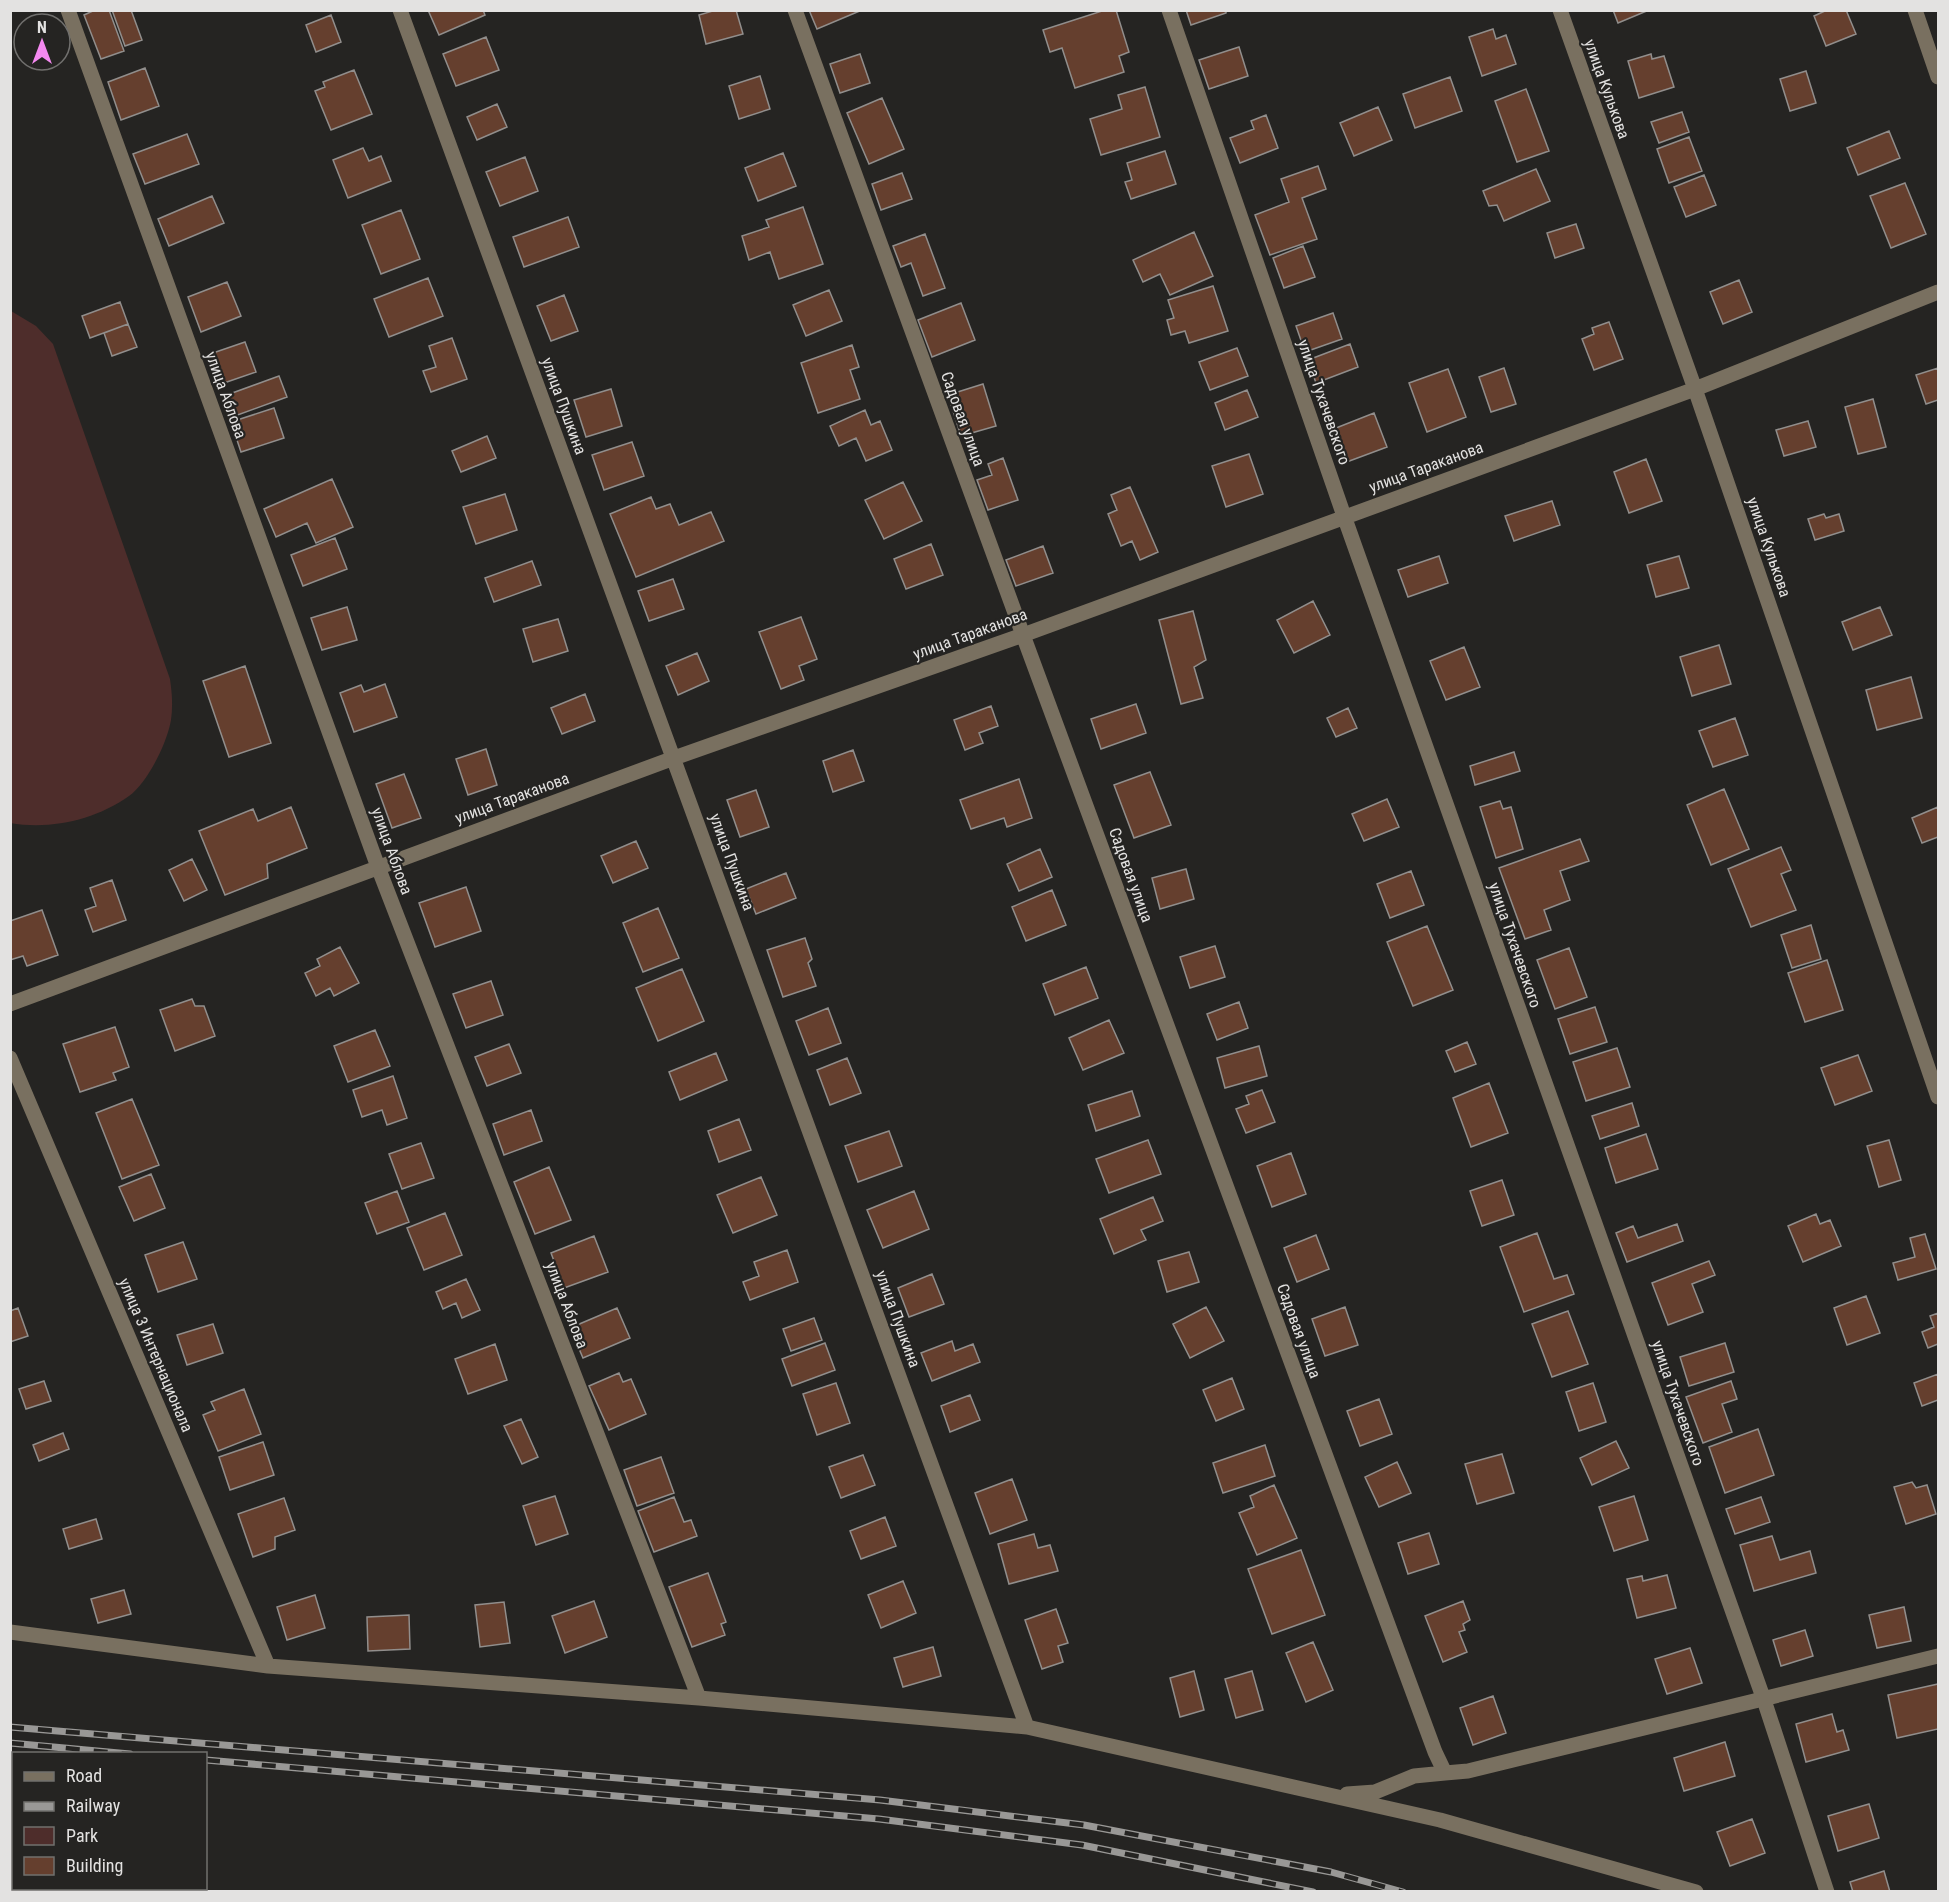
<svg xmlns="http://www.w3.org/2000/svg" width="1949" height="1902" viewBox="0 0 1949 1902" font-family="'Roboto Condensed',sans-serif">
  <rect width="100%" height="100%" fill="#252422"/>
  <!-- green -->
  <path fill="#4e2d2b" d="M11 311 36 326 53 344 170 679C172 693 173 706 171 720 167 743 148 782 129 796 95 820 51 830 10 823Z"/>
  <!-- building -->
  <path fill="#653f2e" stroke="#918e8c" stroke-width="1.5" d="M95 10H109L124 51 101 59 84 15Z
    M112 10H131L142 40 125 46Z
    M428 10H483L485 15 439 35Z
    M716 10H736L743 34 706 44 699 15Z
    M809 10H862L817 29Z
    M1105 10H1116L1129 52 1119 56 1124 72 1075 88 1062 48 1050 52 1043 30Z
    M1186 10H1226V13L1191 25Z
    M1613 10H1649L1618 23Z
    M1827 10H1846L1856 34 1826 46 1814 16Z
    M331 15 341 42 316 52 306 25Z
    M1493 29 1496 39 1506 35 1516 64 1482 76 1469 37Z
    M486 37 499 70 456 86 443 54Z
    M1239 47 1248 76 1209 89 1199 60Z
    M860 54 870 83 840 93 830 64Z
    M1651 54 1652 59 1664 56 1674 87 1639 98 1628 61Z
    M145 68 159 106 121 120 108 82Z
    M354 70 372 114 331 130 315 91 325 87 323 82Z
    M1806 71 1816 103 1790 111 1780 79Z
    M760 76 770 109 739 119 729 86Z
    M1450 77 1462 111 1415 128 1403 94Z
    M1145 87 1160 137 1101 155 1090 119 1122 109 1118 95Z
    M1526 89 1549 151 1517 162 1495 101Z
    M882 98 904 149 869 164 847 113Z
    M497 104 507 127 477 140 467 117Z
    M1378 107 1392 140 1354 156 1340 123Z
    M1682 112 1689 132 1659 143 1651 122Z
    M1266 115 1278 148 1240 163 1230 138 1254 129 1251 121Z
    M1889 131 1900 158 1858 175 1847 148Z
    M187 134 199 164 145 184 133 154Z
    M1689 137 1702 171 1669 183 1657 149Z
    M363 148 369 161 381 156 391 181 348 198 333 160Z
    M1165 151 1176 184 1131 199 1125 182 1132 180 1127 163Z
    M783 153 796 186 758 201 745 168Z
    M525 157 538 191 500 206 486 172Z
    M1318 166 1326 189 1302 198 1317 239 1270 255 1255 215 1289 202 1281 179Z
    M1536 169 1550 201 1504 221 1497 205 1489 206 1483 191Z
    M902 173 912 199 881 210 872 184Z
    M1704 175 1716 205 1686 217 1674 187Z
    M1905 183 1926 234 1891 248 1870 196Z
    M212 196 224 223 169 246 158 219Z
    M803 207 823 264 779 279 770 252 749 260 742 236 769 227 766 220Z
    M401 210 420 259 381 274 362 225Z
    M568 217 579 247 524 267 513 237Z
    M1576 224 1584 248 1555 258 1547 233Z
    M1194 232 1213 276 1170 295 1160 274 1143 282 1133 260Z
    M925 234 945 288 923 296 911 263 901 267 893 246Z
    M1303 246 1315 277 1284 288 1273 258Z
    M428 278 443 316 389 337 374 299Z
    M1739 280 1752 312 1723 324 1710 292Z
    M227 282 241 316 201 332 188 297Z
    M1213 286 1228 331 1189 343 1185 331 1171 335 1167 320 1174 318 1168 300Z
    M829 290 842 321 806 336 793 305Z
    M564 295 578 331 551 341 537 306Z
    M120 302 128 324 90 338 82 316Z
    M961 303 975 340 932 357 918 320Z
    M1333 313 1342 339 1305 352 1296 326Z
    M1609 322 1623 359 1594 370 1582 339 1594 334 1592 328Z
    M128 324 137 347 112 356 104 333Z
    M452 338 467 379 431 392 423 371 436 367 429 346Z
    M245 342 256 372 221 384 210 354Z
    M1350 344 1358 367 1316 383 1308 360Z
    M852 345 859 367 850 370 860 399 818 413 801 363Z
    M1237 348 1248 376 1210 390 1199 362Z
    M1504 368 1516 404 1491 412 1479 377Z
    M1938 368V400L1926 404 1916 375Z
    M1448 369 1466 417 1427 432 1409 383Z
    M279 376 287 397 232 417 224 396Z
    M983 384 996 426 961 436 948 395Z
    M611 389 622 426 586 437 574 400Z
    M1247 390 1258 417 1225 430 1215 403Z
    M1873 399 1886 447 1858 454 1845 407Z
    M274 408 284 438 241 452 231 422Z
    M865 410 871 425 880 421 892 450 866 461 856 438 839 446 830 426Z
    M1374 413 1387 447 1344 463 1331 430Z
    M1808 421 1816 447 1784 456 1776 430Z
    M487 436 496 458 461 472 452 451Z
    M632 442 644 476 604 490 592 455Z
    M1249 454 1263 494 1226 507 1212 466Z
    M1003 458 1018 500 988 510 977 480 992 475 988 464Z
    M1646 459 1662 501 1629 513 1614 472Z
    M332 479 353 527 316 543 307 523 276 537 264 509Z
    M903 482 922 521 884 539 865 500Z
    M1130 487 1158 552 1140 560 1132 541 1121 546 1108 514 1117 510 1111 495Z
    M505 494 517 530 476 544 463 507Z
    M651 497 656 509 670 504 679 525 711 512 724 541 636 577 610 514Z
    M1552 501 1560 525 1514 541 1505 516Z
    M1824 514 1826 518 1839 514 1844 531 1815 540 1808 519Z
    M335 538 347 569 303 586 291 555Z
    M931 544 943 575 906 589 894 559Z
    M1043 546 1053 573 1016 586 1006 560Z
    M1439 556 1448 583 1408 597 1398 570Z
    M1679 556 1689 588 1656 597 1647 565Z
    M532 561 541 585 494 602 485 578Z
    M673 579 684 609 649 621 638 591Z
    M1313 601 1330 635 1294 653 1277 620Z
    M347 607 357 640 322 650 311 618Z
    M1880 607 1892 635 1853 650 1842 622Z
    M1193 611 1206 660 1194 667 1203 698 1181 704 1159 620Z
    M801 617 817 659 799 666 804 680 781 689 759 632Z
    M558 619 568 651 533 662 523 629Z
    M1719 645 1731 684 1692 696 1680 657Z
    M1464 647 1480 687 1446 700 1430 661Z
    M697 653 709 681 678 695 666 666Z
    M245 666 271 743 229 757 203 681Z
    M1911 677 1922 718 1877 730 1866 690Z
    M385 684 397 717 354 732 340 693 361 685 364 692Z
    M585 694 595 721 562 734 551 708Z
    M1136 704 1146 733 1101 749 1091 719Z
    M991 706 998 726 979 733 983 743 965 750 954 720Z
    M1348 708 1357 728 1336 737 1327 718Z
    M1735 718 1748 755 1713 767 1699 731Z
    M486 749 497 785 468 795 456 759Z
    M853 750 864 781 833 792 823 761Z
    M1514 752 1520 771 1475 785 1470 766Z
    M1150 772 1171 825 1134 838 1114 785Z
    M404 774 421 818 392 828 376 784Z
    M1019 779 1032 818 1007 827 1004 818 971 829 960 800Z
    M1724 789 1749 849 1711 865 1687 805Z
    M756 790 769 827 740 837 727 800Z
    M1387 799 1399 827 1364 841 1352 814Z
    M1500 801 1503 809 1511 807 1523 849 1496 858 1480 807Z
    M291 807 307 848 267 864 268 878 225 895 199 831 253 809 258 821Z
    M1938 807V837L1922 843 1912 818Z
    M1580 839 1589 861 1560 871 1570 900 1544 910 1551 930 1525 939 1499 868Z
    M636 841 648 868 613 883 601 856Z
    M1781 847 1791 870 1781 874 1796 910 1751 927 1728 869Z
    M1040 849 1052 877 1019 891 1007 864Z
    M192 859 207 890 184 901 169 870Z
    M1186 869 1194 899 1160 909 1152 878Z
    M1411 871 1424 905 1390 918 1377 884Z
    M786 873 796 898 756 914 746 889Z
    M112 880 126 920 93 932 85 910 96 906 90 888Z
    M466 887 481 931 435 947 419 903Z
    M1052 890 1066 925 1026 941 1012 907Z
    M658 908 679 958 643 972 623 923Z
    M42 910 58 955 27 966 23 956 10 960V921Z
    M1811 925 1821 959 1792 968 1781 935Z
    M1427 926 1453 990 1413 1006 1387 942Z
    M805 938 812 959 808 963 816 986 783 997 767 950Z
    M1215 946 1225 977 1190 988 1180 957Z
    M340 947 359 983 334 996 330 988 316 996 305 973 320 966 317 959Z
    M1569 948 1587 997 1555 1009 1537 960Z
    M1827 960 1843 1010 1805 1022 1788 973Z
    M1086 967 1098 998 1055 1015 1043 984Z
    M682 969 704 1021 658 1041 636 988Z
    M491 981 503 1015 466 1028 453 994Z
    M192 999 195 1006H204L215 1036 175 1051 160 1010Z
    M1239 1002 1248 1028 1217 1040 1207 1014Z
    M1595 1007 1607 1042 1570 1054 1558 1019Z
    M828 1008 841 1043 809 1055 796 1021Z
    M1109 1020 1124 1053 1083 1070 1069 1038Z
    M115 1027 129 1067 113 1073 116 1080 80 1092 63 1044Z
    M375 1030 390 1066 348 1082 334 1046Z
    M1467 1042 1476 1064 1455 1072 1446 1051Z
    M509 1044 521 1073 487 1086 475 1057Z
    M1259 1046 1267 1076 1225 1088 1217 1058Z
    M1617 1048 1630 1087 1586 1101 1573 1062Z
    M716 1053 727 1080 680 1100 669 1072Z
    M1858 1055 1872 1091 1835 1105 1821 1068Z
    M847 1058 861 1093 830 1105 817 1070Z
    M393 1076 407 1118 387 1125 382 1110 362 1117 353 1090Z
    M1489 1083 1508 1133 1471 1147 1453 1098Z
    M1262 1090 1275 1122 1246 1133 1236 1109 1249 1104 1246 1096Z
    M1132 1091 1140 1116 1096 1131 1088 1105Z
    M132 1099 159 1165 122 1179 96 1113Z
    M1632 1103 1639 1126 1600 1139 1592 1116Z
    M531 1110 542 1141 504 1155 493 1124Z
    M739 1119 751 1150 719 1162 708 1131Z
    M889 1131 902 1166 858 1182 845 1146Z
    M1646 1134 1658 1169 1616 1183 1605 1148Z
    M1148 1140 1161 1174 1109 1193 1096 1159Z
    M1889 1140 1901 1180 1879 1187 1867 1146Z
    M421 1143 434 1178 402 1189 389 1154Z
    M1291 1153 1306 1194 1272 1207 1257 1166Z
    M549 1167 571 1220 535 1234 514 1182Z
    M151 1174 165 1208 134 1221 119 1187Z
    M761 1177 777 1215 733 1233 717 1195Z
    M1502 1180 1514 1215 1482 1226 1470 1191Z
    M397 1191 409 1222 377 1234 365 1203Z
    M914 1191 929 1229 883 1248 867 1210Z
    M1153 1197 1163 1221 1141 1230 1146 1240 1114 1254 1100 1219Z
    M445 1213 462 1255 424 1270 407 1228Z
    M1816 1214 1820 1224 1830 1220 1841 1246 1803 1262 1788 1226Z
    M1677 1224 1683 1241 1627 1262 1616 1233 1633 1226 1638 1238Z
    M1537 1233 1554 1279 1567 1275 1574 1294 1524 1312 1500 1247Z
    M1925 1234 1936 1269 1898 1280 1893 1263 1915 1257 1910 1238Z
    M1316 1235 1329 1269 1297 1282 1284 1248Z
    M594 1236 608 1272 564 1288 551 1253Z
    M183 1242 197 1279 158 1292 145 1255Z
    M787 1250 798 1282 750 1300 743 1282 759 1276 754 1262Z
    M1189 1252 1199 1282 1167 1292 1158 1261Z
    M1709 1261 1715 1275 1692 1284 1703 1312 1668 1325 1652 1283Z
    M932 1274 944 1304 909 1317 898 1288Z
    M466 1279 480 1310 462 1318 456 1303 443 1309 436 1292Z
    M1866 1296 1880 1333 1847 1345 1834 1308Z
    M1206 1307 1224 1341 1190 1358 1173 1324Z
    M1345 1307 1358 1345 1325 1356 1312 1319Z
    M18 1308 28 1336 10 1342V1311Z
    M617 1308 630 1338 583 1358 570 1328Z
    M1568 1311 1588 1364 1552 1377 1532 1324Z
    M1938 1313V1344L1928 1348 1922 1332 1934 1327 1930 1316Z
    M814 1318 822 1340 791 1351 783 1329Z
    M213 1324 223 1353 187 1365 177 1335Z
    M952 1341 955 1351 973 1344 980 1362 932 1381 921 1353Z
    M825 1343 835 1370 792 1386 782 1359Z
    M1725 1343 1734 1372 1689 1386 1680 1357Z
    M495 1344 507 1380 468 1394 455 1359Z
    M619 1373 623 1382 631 1379 646 1414 609 1430 589 1386Z
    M1938 1374V1400L1922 1406 1914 1383Z
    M1232 1378 1244 1409 1216 1421 1203 1390Z
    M44 1381 51 1401 26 1409 19 1389Z
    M1731 1381 1737 1399 1722 1404 1732 1432 1703 1443 1686 1397Z
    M836 1383 850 1423 817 1435 803 1394Z
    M1593 1383 1606 1422 1579 1431 1566 1392Z
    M244 1389 261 1434 218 1451 203 1415 215 1410 211 1402Z
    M970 1395 980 1420 950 1432 941 1406Z
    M1379 1399 1392 1434 1360 1446 1347 1411Z
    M521 1419 538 1457 522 1464 504 1426Z
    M1758 1429 1774 1475 1725 1493 1709 1447Z
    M63 1433 69 1449 39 1461 33 1445Z
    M1616 1441 1629 1468 1592 1485 1580 1458Z
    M263 1442 274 1475 230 1490 219 1457Z
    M1265 1445 1275 1476 1223 1493 1213 1463Z
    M1502 1454 1514 1493 1477 1504 1465 1464Z
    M863 1455 875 1485 841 1498 829 1467Z
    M661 1457 674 1493 637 1506 624 1470Z
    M1397 1462 1411 1493 1379 1507 1365 1477Z
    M1012 1479 1027 1520 990 1534 975 1493Z
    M1912 1482 1916 1488 1927 1485 1936 1514 1906 1524 1894 1487Z
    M1274 1485 1297 1538 1257 1555 1239 1513 1254 1507 1250 1496Z
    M555 1496 568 1534 536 1545 523 1506Z
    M1634 1496 1648 1540 1614 1551 1599 1507Z
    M674 1497 684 1522 691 1520 697 1536 654 1552 638 1511Z
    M1761 1497 1770 1522 1735 1534 1726 1509Z
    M284 1498 295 1530 275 1537V1549L253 1557 238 1514Z
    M885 1517 896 1546 861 1559 850 1531Z
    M96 1519 102 1539 69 1549 63 1529Z
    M1429 1533 1439 1564 1408 1574 1398 1543Z
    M1034 1534 1038 1548 1050 1545 1058 1571 1009 1584 998 1544Z
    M1772 1536 1780 1560 1810 1551 1816 1573 1754 1591 1740 1545Z
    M1301 1550 1325 1615 1272 1634 1248 1569Z
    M708 1573 726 1622 721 1624 725 1635 692 1647 669 1587Z
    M1667 1575 1676 1608 1637 1618 1627 1579 1642 1576 1643 1581Z
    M903 1581 916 1613 881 1628 868 1595Z
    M124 1590 131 1614 98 1623 91 1599Z
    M315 1595 325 1628 287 1640 277 1607Z
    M594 1601 607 1637 565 1653 552 1616Z
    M1463 1601 1470 1620 1463 1624 1465 1630 1459 1632 1467 1652 1443 1662 1425 1616Z
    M504 1602 510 1643 480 1647 475 1605Z
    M1904 1607 1911 1641 1877 1648 1869 1615Z
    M1056 1609 1068 1643 1058 1646 1063 1662 1042 1669 1025 1620Z
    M409 1615 410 1649 368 1651 367 1617Z
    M1805 1630 1813 1656 1781 1666 1773 1640Z
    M1313 1642 1333 1690 1306 1702 1286 1653Z
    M933 1647 941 1676 903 1687 894 1658Z
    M1690 1648 1702 1683 1667 1694 1655 1659Z
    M1194 1671 1204 1710 1180 1717 1170 1678Z
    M1252 1671 1263 1710 1236 1718 1225 1679Z
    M1938 1684V1729L1897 1738 1888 1695Z
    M1493 1696 1506 1733 1473 1745 1460 1708Z
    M1832 1714 1837 1732 1843 1730 1849 1750 1806 1762 1796 1724Z
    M1725 1742 1735 1776 1684 1791 1674 1758Z
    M1869 1804 1879 1838 1838 1851 1828 1816Z
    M1752 1819 1765 1853 1730 1866 1717 1832Z
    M1884 1871 1890 1892H1853L1850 1882Z"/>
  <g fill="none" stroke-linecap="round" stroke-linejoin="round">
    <!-- minor -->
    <path stroke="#797060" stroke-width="15" d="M68 10 378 867 699 1698
      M400 10 1027 1727
      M795 10 1023 635 1435 1752 1445 1773 1468 1771 1938 1656
      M1169 10 1344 516 1764 1700 1827 1892
      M1560 10 1695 389 1938 1097
      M1915 10 1938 77
      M10 1004 674 758 1023 635 1695 389 1938 292
      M10 1058 268 1666
      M10 1632 268 1666 699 1698 1027 1727 1440 1820 1696 1892
      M1347 1794 1375 1792 1414 1776 1445 1773"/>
    <!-- rail casing -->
    <g stroke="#999896" stroke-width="7">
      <path id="rail" d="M10 1727 880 1800 1084 1825 1331 1872 1403 1892
        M10 1743 130 1754
        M206 1760 879 1819 1082 1845 1313 1892"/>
    </g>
    <!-- rail -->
    <use href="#rail" stroke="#252422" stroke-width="4.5" stroke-dasharray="14" stroke-linecap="butt"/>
  </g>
  <g text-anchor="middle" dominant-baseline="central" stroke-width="4.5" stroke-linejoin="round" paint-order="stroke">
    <!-- street labels -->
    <g font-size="16" fill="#e3e2e1" stroke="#252422">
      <text transform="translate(1607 89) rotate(70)">улица Кулькова</text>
      <text transform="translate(226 395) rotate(70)">улица Аблова</text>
      <text transform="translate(1324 402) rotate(71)">улица Тухачевского</text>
      <text transform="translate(564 406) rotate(70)">улица Пушкина</text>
      <text transform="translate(963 419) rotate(70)">Садовая улица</text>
      <text transform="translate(1426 467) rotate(-20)">улица Тараканова</text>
      <text transform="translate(1769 547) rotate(71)">улица Кулькова</text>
      <text transform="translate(970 634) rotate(-20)">улица Тараканова</text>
      <text transform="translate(512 798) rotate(-20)">улица Тараканова</text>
      <text transform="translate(392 851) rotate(70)">улица Аблова</text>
      <text transform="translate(732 862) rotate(70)">улица Пушкина</text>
      <text transform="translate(1131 875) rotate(70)">Садовая улица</text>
      <text transform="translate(1515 945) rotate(71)">улица Тухачевского</text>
      <text transform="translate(567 1305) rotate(69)">улица Аблова</text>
      <text transform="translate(898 1319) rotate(70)">улица Пушкина</text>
      <text transform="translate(1299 1331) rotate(70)">Садовая улица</text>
      <text transform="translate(156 1355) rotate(67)">улица 3 Интернационала</text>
      <text transform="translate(1678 1403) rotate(71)">улица Тухачевского</text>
    </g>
  </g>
  <!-- border -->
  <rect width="1949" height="1902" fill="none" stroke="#e3e2e1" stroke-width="24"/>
  <!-- legend -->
  <rect x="12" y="1752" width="195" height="138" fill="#252422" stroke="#71706e" stroke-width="1.5"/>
  <rect x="24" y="1772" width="30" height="9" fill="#797060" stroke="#71706e" stroke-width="1.5"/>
  <text x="66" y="1782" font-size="18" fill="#e3e2e1">Road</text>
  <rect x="24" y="1802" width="30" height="9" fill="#999896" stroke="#71706e" stroke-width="1.5"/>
  <text x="66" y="1812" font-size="18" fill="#e3e2e1">Railway</text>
  <rect x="24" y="1827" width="30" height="18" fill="#4e2d2b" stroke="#71706e" stroke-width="1.5"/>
  <text x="66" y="1842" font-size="18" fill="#e3e2e1">Park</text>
  <rect x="24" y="1857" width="30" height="18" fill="#653f2e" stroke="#71706e" stroke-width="1.5"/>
  <text x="66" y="1872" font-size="18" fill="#e3e2e1">Building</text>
  <!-- north arrow -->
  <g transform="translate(42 42)"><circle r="28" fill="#252422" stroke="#71706e" stroke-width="1.5"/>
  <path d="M0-4.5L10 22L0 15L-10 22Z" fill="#f489f0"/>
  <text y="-9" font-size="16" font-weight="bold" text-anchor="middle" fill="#e3e2e1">N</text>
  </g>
</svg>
